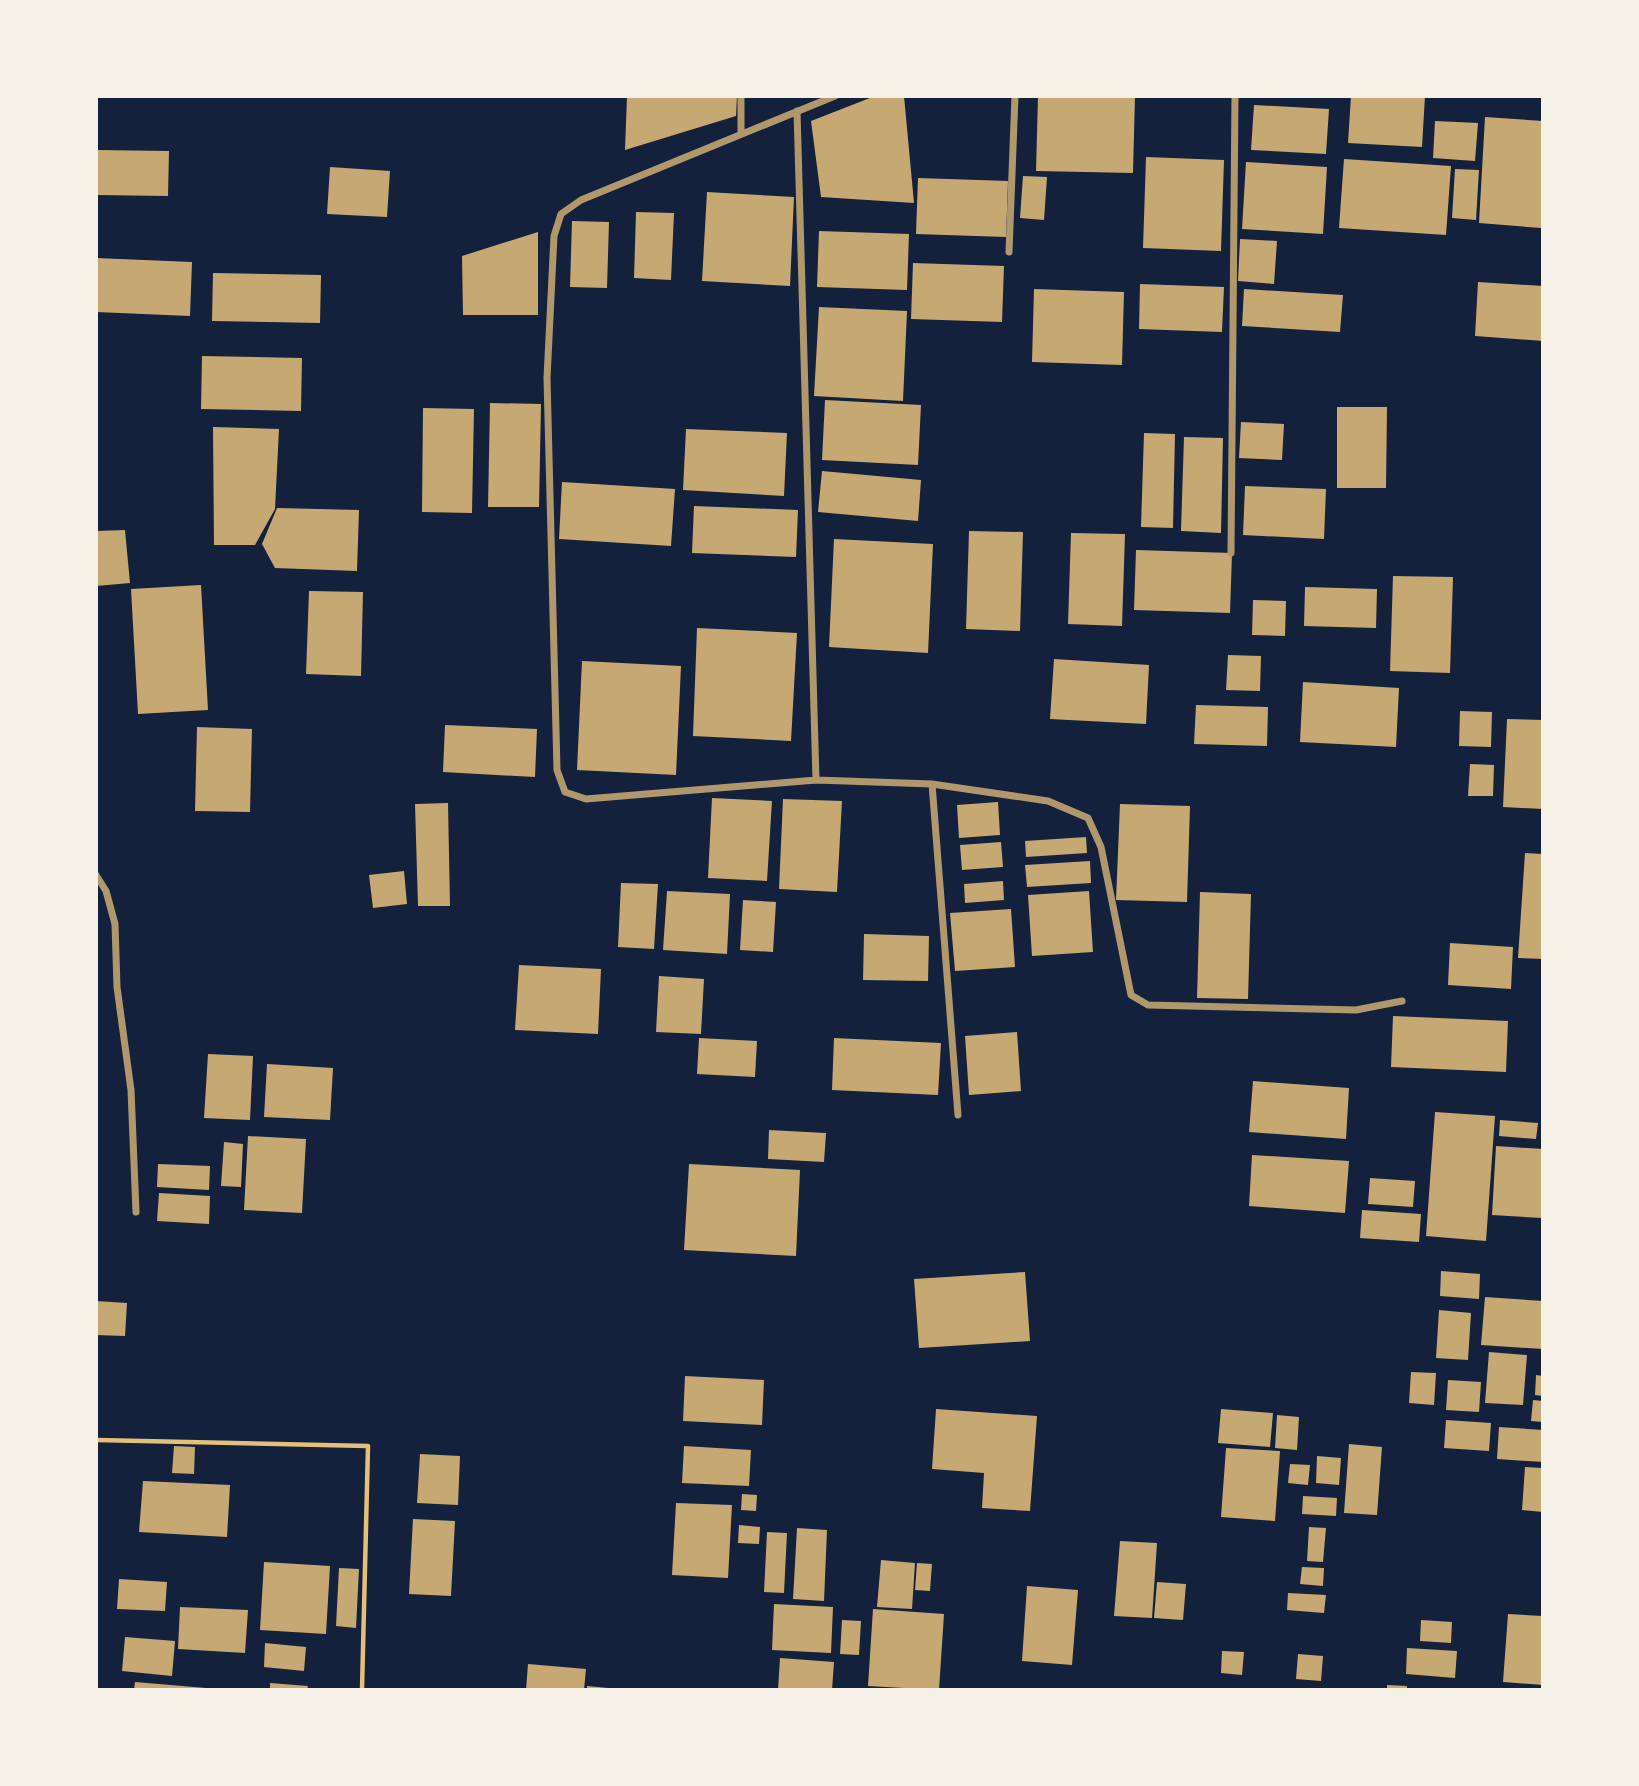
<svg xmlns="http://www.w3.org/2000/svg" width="1639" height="1786" viewBox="0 0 1639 1786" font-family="'Sofia Sans Condensed',sans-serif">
  <rect width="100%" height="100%" fill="#14213d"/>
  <!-- building -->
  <path fill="#c6a872" d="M627 96H737L736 116 625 150Z
    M875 96H904L914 203 821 197 811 121Z
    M1038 96H1135L1133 173 1036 171Z
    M1351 96H1425L1422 147 1348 143Z
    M1254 105 1329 109 1326 154 1251 150Z
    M1485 117 1543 121 1541 228 1479 223Z
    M1435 121 1478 123 1475 161 1433 158Z
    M96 150 169 151 168 196 96 195Z
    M1146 157 1224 160 1221 251 1143 248Z
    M1344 159 1451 166 1446 235 1339 228Z
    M1246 162 1327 167 1323 234 1242 229Z
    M330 167 390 171 387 217 327 214Z
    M1455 169 1479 170 1476 220 1452 218Z
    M1023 176 1047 177 1044 220 1020 218Z
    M918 178 1008 181 1006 237 916 234Z
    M707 192 794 197 790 286 702 281Z
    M636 212 674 213 671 280 634 278Z
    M572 221 609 222 607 288 570 287Z
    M819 231 909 234 907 290 817 287Z
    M538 232V315H463L462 256Z
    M1240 239 1277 241 1274 284 1238 281Z
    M96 258 192 262 190 316 96 312Z
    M913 263 1004 266 1002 322 911 319Z
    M213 273 321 275 320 323 212 321Z
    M1478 282 1543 286V341L1475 336Z
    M1140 284 1224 287 1222 332 1139 329Z
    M1034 289 1124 292 1122 365 1032 362Z
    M1244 289 1343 295 1340 332 1242 326Z
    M819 307 907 311 903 401 814 396Z
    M202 356 302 358 301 411 201 409Z
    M825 400 921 405 918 465 822 460Z
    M490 403 541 404 539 507H488Z
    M1337 407H1387L1386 488H1337Z
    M423 408 474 409 472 513 422 512Z
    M1241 422 1284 424 1282 460 1239 458Z
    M213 427 279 429 275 509 255 545H214Z
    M686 429 787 433 784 496 683 490Z
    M1144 433 1175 434 1173 528 1141 527Z
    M1184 437 1223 438 1221 533 1181 531Z
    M822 471 921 480 918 521 818 512Z
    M562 482 675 489 671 546 559 539Z
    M1245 486 1326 489 1324 539 1243 535Z
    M694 506 798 510 796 557 692 553Z
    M277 508 359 510 357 571 275 568 262 544Z
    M125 530 130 583 96 586V531Z
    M969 531 1023 532 1020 631 966 629Z
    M1071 533 1125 534 1122 626 1068 624Z
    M834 539 933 544 928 653 829 647Z
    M1136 550 1232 553 1230 613 1134 610Z
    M1393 576 1453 577 1450 673 1390 671Z
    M201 585 208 710 138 714 131 589Z
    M1305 587 1377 589 1376 628 1304 626Z
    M309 591 363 592 361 676 306 674Z
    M1253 600 1286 601 1285 636 1252 635Z
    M697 628 797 633 791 741 693 736Z
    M1228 655 1261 656 1260 691 1226 690Z
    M1054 659 1149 665 1146 724 1050 719Z
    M582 661 681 666 676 775 577 770Z
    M1303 682 1399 688 1396 747 1300 742Z
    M1196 705 1268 707 1267 746 1194 744Z
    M1460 711 1492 712 1491 747 1459 746Z
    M1507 719 1543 720V809L1503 807Z
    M445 725 537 729 535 777 443 772Z
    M197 727 252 729 250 812 195 811Z
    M1470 764 1494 765 1493 796H1468Z
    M712 798 772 801 767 881 708 878Z
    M783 799 842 801 837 892 779 889Z
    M998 802 1000 835 959 838 957 805Z
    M448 803 450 906H418L415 804Z
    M1120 804 1190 806 1187 902 1116 900Z
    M1086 837 1087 853 1026 857 1025 841Z
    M1001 842 1003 867 962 870 960 845Z
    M1525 853 1543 854V959L1518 958Z
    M1090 861 1091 883 1027 887 1025 865Z
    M404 871 407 904 373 908 369 875Z
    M1003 881 1004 900 965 903 964 884Z
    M621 883 658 884 654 949 618 947Z
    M667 891 730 894 727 954 663 950Z
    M1089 891 1093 952 1032 956 1028 895Z
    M1200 892 1251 894 1248 999 1197 998Z
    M743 900 776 902 773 952 740 950Z
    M1011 909 1015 967 955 971 950 913Z
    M864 934 929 936 928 981 863 980Z
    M1450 943 1513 947 1511 989 1448 985Z
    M519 965 601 969 598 1034 515 1030Z
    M659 976 704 979 701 1034 656 1032Z
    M1393 1016 1508 1021 1506 1072 1391 1067Z
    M1017 1032 1021 1091 969 1095 965 1036Z
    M699 1038 757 1041 755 1077 697 1074Z
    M834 1038 941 1043 938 1095 832 1090Z
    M208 1054 253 1056 250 1120 204 1118Z
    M267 1064 333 1068 330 1120 264 1117Z
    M1253 1081 1349 1088 1346 1139 1249 1132Z
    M1435 1112 1495 1116 1486 1241 1426 1236Z
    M1500 1120 1538 1123 1536 1139 1499 1136Z
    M769 1130 826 1133 824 1162 768 1159Z
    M248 1136 306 1139 302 1213 244 1210Z
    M224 1142 243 1144 241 1187 221 1186Z
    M1496 1146 1543 1149 1542 1218 1492 1215Z
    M1252 1155 1349 1161 1345 1213 1249 1206Z
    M158 1164 210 1166 209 1190 157 1187Z
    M689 1164 800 1170 796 1256 684 1250Z
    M1370 1178 1415 1181 1413 1207 1368 1204Z
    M159 1193 210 1196 209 1224 157 1221Z
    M1362 1210 1421 1214 1419 1242 1360 1238Z
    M1441 1271 1480 1274 1479 1299 1440 1296Z
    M1025 1272 1030 1341 919 1348 914 1279Z
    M1485 1297 1543 1301V1349L1481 1345Z
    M96 1301 127 1303 125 1336 96 1335Z
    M1439 1310 1471 1313 1468 1360 1436 1358Z
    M1489 1352 1527 1355 1523 1405 1485 1403Z
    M1411 1372 1436 1373 1434 1405 1409 1403Z
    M1536 1375 1543 1376V1396L1535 1395Z
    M685 1376 764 1380 762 1425 683 1421Z
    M1448 1380 1481 1382 1479 1412 1446 1410Z
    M1533 1400 1543 1401V1422L1531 1421Z
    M936 1409 1037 1416 1030 1511 982 1508 984 1473 932 1469Z
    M1221 1409 1273 1413 1270 1447 1218 1443Z
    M1277 1415 1299 1417 1297 1450 1275 1448Z
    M1446 1420 1491 1423 1489 1451 1444 1448Z
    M1499 1427 1543 1430V1462L1497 1459Z
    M1349 1444 1382 1447 1377 1515 1344 1513Z
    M174 1446 195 1447 194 1474 172 1473Z
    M684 1446 751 1450 749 1486 682 1483Z
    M1226 1448 1280 1451 1275 1521 1221 1517Z
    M420 1454 460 1456 458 1505 417 1503Z
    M1317 1456 1341 1458 1339 1485 1316 1483Z
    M1290 1464 1310 1465 1308 1485 1288 1483Z
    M1525 1467 1543 1468V1512L1522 1510Z
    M143 1481 230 1485 227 1537 139 1532Z
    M742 1494 757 1495 756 1511 741 1510Z
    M1303 1496 1337 1498 1336 1516 1302 1514Z
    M676 1503 732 1505 728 1578 672 1575Z
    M413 1519 455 1521 451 1596 409 1594Z
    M739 1525 760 1527 759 1544 738 1543Z
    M1309 1527 1326 1528 1323 1562 1307 1561Z
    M797 1528 827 1530 824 1601 793 1599Z
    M767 1532 787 1533 784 1593 764 1592Z
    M1120 1541 1157 1543 1152 1618 1114 1616Z
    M881 1560 915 1563 912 1609 877 1607Z
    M264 1562 330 1566 326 1634 260 1630Z
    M917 1563 932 1564 930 1591 915 1590Z
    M1302 1567 1324 1568 1323 1586 1300 1584Z
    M339 1568 359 1569 356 1628 336 1626Z
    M119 1579 167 1582 165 1611 117 1609Z
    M1157 1582 1186 1584 1183 1620 1154 1618Z
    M1027 1586 1078 1590 1072 1665 1022 1661Z
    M1288 1593 1326 1595 1324 1613 1287 1610Z
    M774 1604 833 1607 831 1653 772 1650Z
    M180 1607 248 1610 245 1653 178 1649Z
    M873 1609 944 1614 939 1690 868 1686Z
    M1508 1614 1543 1616V1685L1503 1682Z
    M842 1620 861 1621 859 1655 840 1654Z
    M1421 1620 1452 1622 1451 1643 1420 1641Z
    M125 1637 175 1641 172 1676 122 1671Z
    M265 1643 306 1647 304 1671 264 1667Z
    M1407 1648 1457 1651 1455 1678 1406 1674Z
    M1222 1651 1244 1652 1242 1675 1221 1673Z
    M1298 1654 1323 1656 1321 1681 1296 1679Z
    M780 1658 834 1662 832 1690H778Z
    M528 1664 586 1669 584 1690H526Z
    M135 1682 206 1688V1690H134Z
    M270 1683 308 1686 307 1690H270Z
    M1387 1685 1407 1686V1690H1387Z
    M587 1686 608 1688V1690H587Z"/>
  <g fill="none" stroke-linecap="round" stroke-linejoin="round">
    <!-- path -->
    <path stroke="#e5c07b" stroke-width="4.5" d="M96 1440 368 1446 362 1690"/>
    <!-- minor -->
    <path stroke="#b1986c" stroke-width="7" d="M741 96V134
      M797 111 816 780 932 784 1048 801 1088 818 1101 847 1131 995 1148 1005 1356 1010 1402 1001
      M1009 252 1015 96
      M1231 553 1235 96
      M816 780 586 799 565 792 557 770 547 378 554 236 561 214 581 200 835 96
      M932 784 958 1115
      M96 875 106 891 115 924 117 987 131 1090 136 1212"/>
  </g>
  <!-- border -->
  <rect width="1639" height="1786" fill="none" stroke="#f6f1e7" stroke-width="196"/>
</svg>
